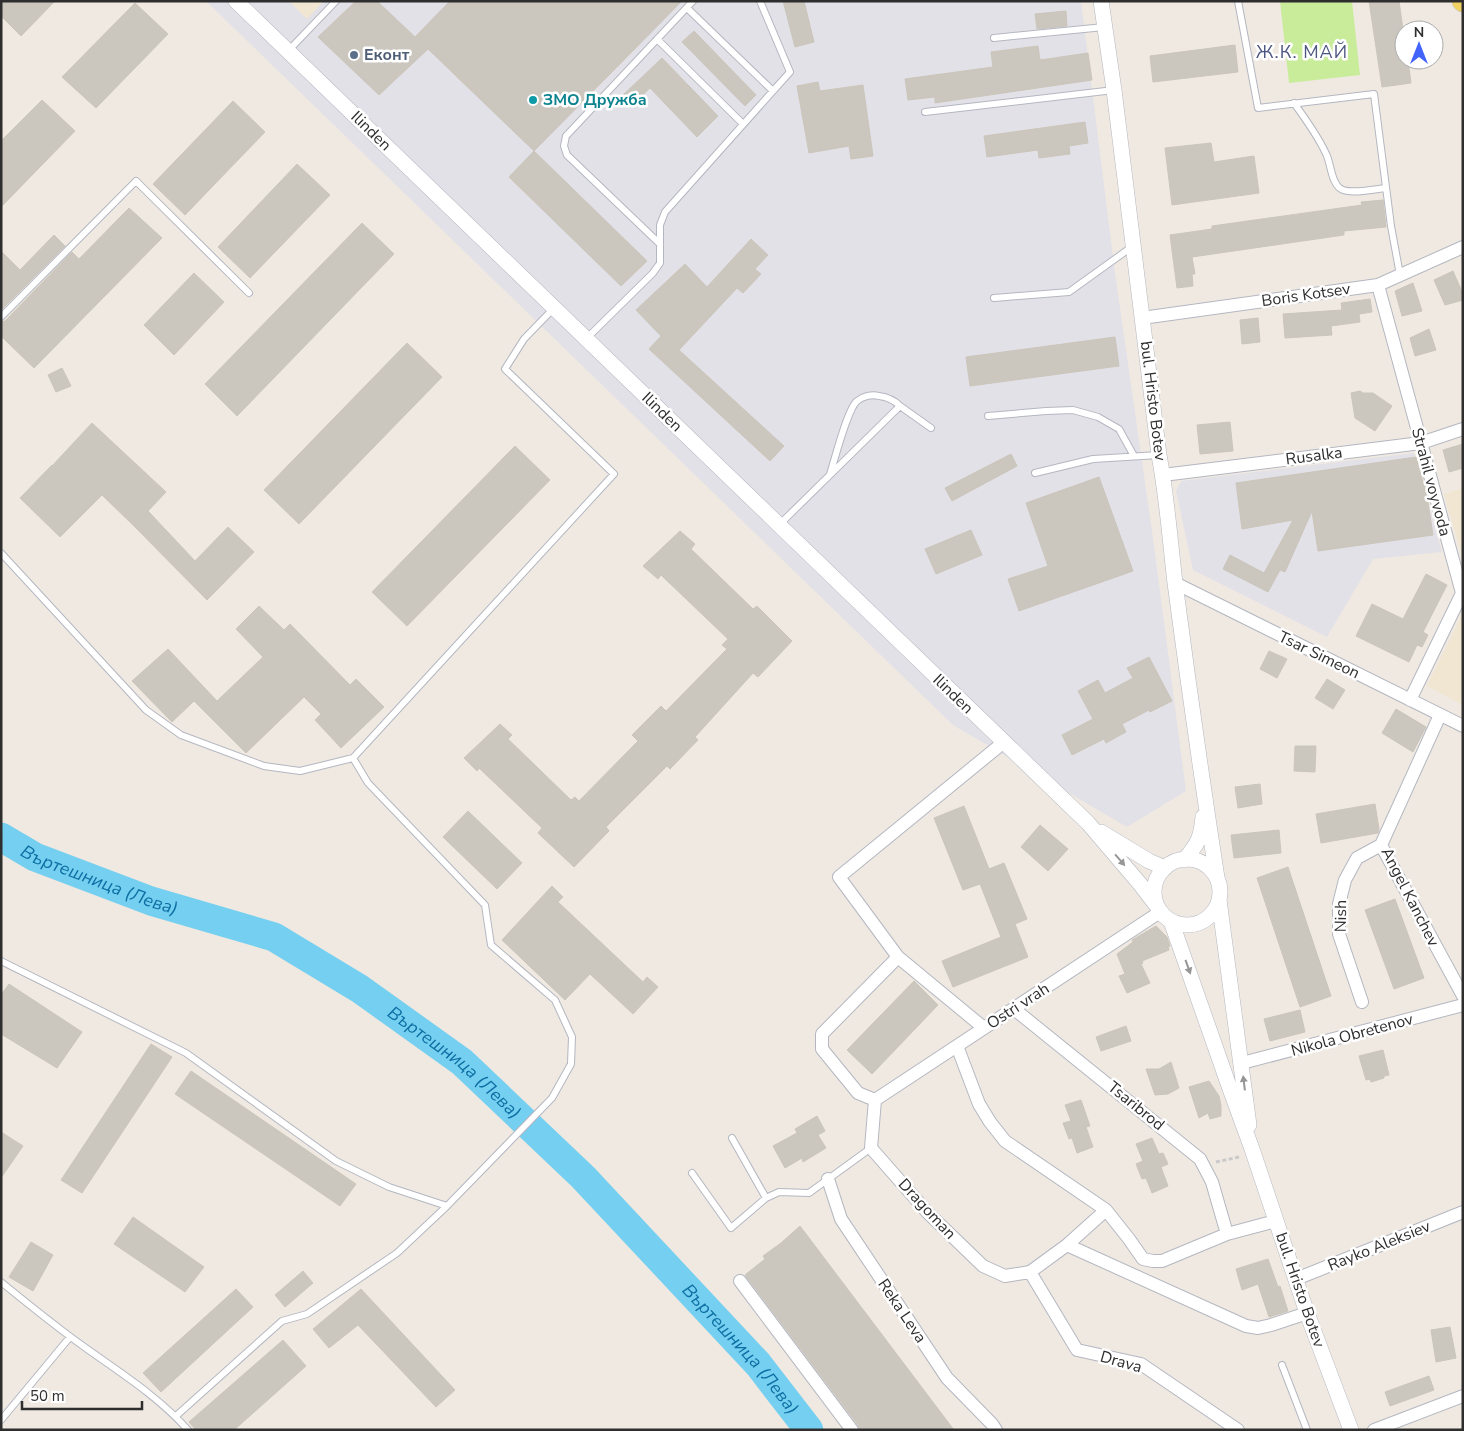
<svg xmlns="http://www.w3.org/2000/svg" width="1464" height="1431" viewBox="0 0 1464 1431" font-family="'Nunito Sans',sans-serif">
  <rect width="100%" height="100%" fill="#efe9e1"/>
  <!-- industrial -->
  <path fill="#e3e1e8" d="M206 1H1081L1115 273 1153 538 1186 791 1127 827 953 725Z
    M1414 453 1442 552 1373 559 1327 637 1193 570 1176 491 1181 481Z"/>
  <!-- education -->
  <path fill="#f0e6d1" d="M289 1H324L307 19Z
    M1463 488V559L1444 494Z
    M1463 613V705L1427 686Z"/>
  <!-- pitch -->
  <path fill="#c9ec9a" d="M1280 1H1352L1360 75 1289 83Z"/>
  <g fill="none" stroke-linecap="round" stroke-linejoin="round">
    <!-- river -->
    <path stroke="#75cff0" stroke-width="29" id="s1" d="M1 837 35 857 151 901 274 937 360 989 462 1062 583 1177 758 1364 809 1430"/>
  </g>
  <!-- building -->
  <path fill="#cbc7bf" stroke="#cbc5ba" d="M1 1H55L21 36 1 16Z
    M356 1H377L415 37 450 1H682L534 151 428 49 379 95 318 37Z
    M783 1H804L814 42 795 47Z
    M1369 1H1399L1404 37V60H1408L1411 83 1382 87Z
    M135 3 168 34 96 108 62 77Z
    M1066 11 1067 26 1037 29 1035 14Z
    M694 31 756 95 745 106 682 42Z
    M1235 45 1238 72 1153 82 1150 56Z
    M1038 46 1040 60 1088 53 1092 80 935 103V97L908 100 905 79 993 67 991 52Z
    M662 58 718 116 697 137 650 88 630 107 621 97Z
    M818 82 820 91 863 85 873 156 851 159 849 146 809 153 797 86Z
    M42 100 75 131 1 207V141Z
    M233 101 265 132 185 215 153 184Z
    M1085 122 1088 143 1069 146 1070 154 1039 158 1038 150 987 157 984 136Z
    M1211 143 1214 162 1254 156 1259 193 1172 205 1165 148Z
    M534 151 647 261 621 286 509 177Z
    M297 164 330 195 250 278 218 247Z
    M1383 200 1386 227 1344 231V235L1192 257 1195 274H1192L1193 286 1177 288 1170 235 1212 229V226L1362 205 1361 202Z
    M129 208 162 238 34 368 1 336V322L5 321 72 252 79 259Z
    M362 223 394 254 237 416 205 384Z
    M54 235 65 246 1 310V251L20 270Z
    M751 239 768 255 755 269 761 274 743 293 737 288 679 350 784 446 770 461 649 349 661 336 636 310 685 264 707 287Z
    M1453 271 1463 294V300L1445 305 1434 280Z
    M194 273 224 302 174 355 144 325Z
    M1413 283 1422 311 1402 316 1395 291Z
    M1370 299 1372 312 1359 314 1360 322 1331 326 1332 335 1285 338 1283 314 1342 310 1341 303Z
    M1258 318 1260 342 1242 344 1240 320Z
    M1429 329 1436 350 1415 356 1410 338Z
    M1115 337 1119 366 970 386 966 357Z
    M407 343 442 377 299 524 264 490Z
    M62 368 71 386 56 392 48 375Z
    M1360 391 1363 393H1373L1392 406 1375 431 1355 418 1351 393Z
    M1230 422 1233 451 1200 454 1197 425Z
    M92 423 166 492 148 511 195 561 228 527 254 552 207 600 134 526 102 495 60 537 20 498 52 465V466Z
    M1463 444V468L1449 472 1443 450Z
    M515 446 550 480 407 626 372 592Z
    M1011 454 1017 466 952 501 945 488Z
    M1416 457 1427 496 1433 535 1318 551 1312 511 1285 572 1280 570 1268 592 1223 569 1230 555 1264 573 1293 520 1242 529 1236 483Z
    M1099 477 1133 571 1019 611 1008 579 1048 566 1026 503Z
    M971 530 982 555 936 574 925 549Z
    M680 531 695 544 691 549 753 609 757 606 792 641 758 677 753 673 695 737 698 740 670 769 667 766 606 827 609 831 574 867 538 833 542 828 479 768 477 771 464 758 500 724 512 735 508 739 571 800 575 797 579 801 638 741 632 735 661 706 666 711 727 649 722 645 728 639 661 575 658 579 643 566Z
    M1426 574 1447 585 1423 632 1428 635 1422 647 1417 645 1409 662 1356 636 1372 604 1403 619Z
    M259 606 284 630 290 624 350 685 356 679 384 707 341 748 315 720 321 714 304 697 246 753 194 701 172 722 132 681 168 649 217 701 263 657 236 629Z
    M1269 651 1287 659 1277 678 1260 669Z
    M1149 657 1172 701 1150 712 1149 710 1122 724 1126 732 1106 743 1104 739 1072 755 1062 735 1093 719 1078 691 1098 680 1105 693 1133 678 1127 668Z
    M1327 679 1345 690 1333 709 1315 698Z
    M1396 709 1426 727 1413 752 1382 733Z
    M1295 746H1316L1315 772 1294 771Z
    M1260 784 1262 804 1238 808 1235 787Z
    M1375 804 1379 829 1378 833 1321 843 1316 814Z
    M964 806 989 869 1004 863 1027 919 1015 924 1028 957 953 987 942 961 1001 937 980 884 963 890 934 818Z
    M468 811 522 863 497 889 443 837Z
    M1040 825 1068 849 1048 871 1021 847Z
    M1279 830 1281 853 1234 858 1231 835Z
    M1288 867 1331 996 1300 1007 1257 878Z
    M552 886 563 897 558 902 643 982 647 977 658 987 633 1014 590 974 565 1000 502 940Z
    M1395 899 1424 978 1394 989 1365 910Z
    M1156 926 1167 937 1170 946 1168 947 1169 950 1142 961 1143 963 1141 964 1150 983 1127 993 1119 976 1125 974 1117 954 1133 942 1132 940Z
    M914 981 938 1005 872 1074 847 1050Z
    M9 984 82 1032 57 1068 1 1034V995Z
    M1300 1010 1305 1032 1270 1041 1264 1019Z
    M1126 1026 1131 1041 1101 1051 1096 1037Z
    M151 1044 172 1057 82 1193 61 1180Z
    M1383 1050 1389 1075 1384 1076V1078L1371 1082 1370 1079 1366 1080 1359 1056Z
    M1171 1062 1179 1088 1168 1094 1155 1095 1146 1069H1159Z
    M191 1071 356 1184 340 1206 175 1094Z
    M1209 1081 1219 1096 1221 1106V1116L1210 1119 1208 1113 1199 1118 1189 1087Z
    M1081 1100 1090 1126 1086 1127 1093 1147 1077 1153 1072 1138 1069 1139 1063 1123 1071 1121 1065 1105Z
    M817 1116 825 1131 818 1135 826 1148 803 1162 802 1158 785 1168 773 1146 797 1133 795 1129Z
    M1 1132 23 1146 1 1178Z
    M1152 1138 1159 1154 1163 1153 1168 1164 1161 1167 1168 1186 1152 1193 1146 1178 1142 1179 1136 1164 1143 1161 1136 1144Z
    M133 1217 204 1267 185 1292 114 1244Z
    M800 1226 954 1430H860L858 1425 745 1275 765 1259 763 1256 781 1243Z
    M31 1242 53 1255 33 1291 9 1277Z
    M1268 1259 1278 1287 1280 1286 1288 1311 1269 1317 1258 1284 1242 1290 1236 1269Z
    M303 1271 313 1283 285 1307 275 1295Z
    M236 1289 253 1307 161 1392 143 1373Z
    M361 1289 455 1390 436 1407 358 1325 329 1348 313 1329Z
    M1450 1327 1456 1358 1436 1362 1431 1330Z
    M283 1340 306 1366 234 1430H196L189 1422Z
    M1429 1376 1434 1390 1390 1406 1385 1392Z"/>
  <g fill="none" stroke-linecap="round" stroke-linejoin="round">
    <!-- service casing -->
    <g stroke="#b4b7c1" stroke-width="8">
      <path id="service" d="M1238 1 1258 108 1374 94 1391 226 1400 275
        M687 8 773 91
        M994 38 1104 27
        M657 39 743 124
        M289 50 336 1
        M1294 103C1306 120 1319 137 1327 156 1331 166 1332 186 1343 190 1354 194 1374 189 1386 188
        M925 112 1114 90
        M660 244 567 155 564 146 566 136 693 1
        M994 298 1069 292 1133 246
        M1 317 136 181 249 293
        M587 338 653 273 660 263V225L665 212 790 72 760 1
        M900 406 931 428
        M988 416 1046 411 1073 410 1098 417 1119 429 1134 456
        M1035 473 1093 459 1159 455
        M780 524 900 406C894 400 888 397 879 396 872 394 863 396 857 401 847 410 835 459 830 474
        M1 553 146 710 181 735 264 766 300 771 353 758
        M1 961 186 1053 336 1161 389 1187 447 1206
        M732 1138 766 1198
        M692 1173 731 1228 766 1198 779 1192 809 1193 871 1148
        M1 1282C28 1304 55 1326 83 1346 119 1372 158 1396 188 1430
        M1282 1365 1307 1430
        M176 1416 282 1321 307 1314 397 1253 447 1206 552 1098 571 1064 572 1037 555 1000 491 945 485 905 368 783 353 758 614 474 505 369 524 339 554 308
        M1 1420 70 1337"/>
    </g>
    <!-- minor casing -->
    <g stroke="#b4b7c1" stroke-width="14">
      <path id="minor" d="M1378 285 1462 593 1410 700
        M1142 318 1378 285 1463 247
        M1163 475 1421 443 1463 429
        M1175 583 1463 726
        M1440 715 1381 845 1463 996
        M898 957 984 1028
        M1362 1002 1339 934V904L1345 880 1357 858 1381 845
        M1014 1009 1200 1159 1212 1182 1225 1227
        M957 1046 979 1104 990 1122 1005 1141 1106 1210
        M1242 1063 1463 1005
        M875 1100 871 1148 928 1213 983 1266 1005 1276 1030 1272 1067 1245 1106 1210 1129 1239 1143 1259 1153 1261H1162L1227 1234 1276 1221
        M875 1100 858 1093 822 1049V1034L898 957 839 877 1004 742
        M875 1100 1160 912
        M828 1179 841 1219 947 1378 992 1424 996 1430
        M1067 1245 1246 1326 1258 1328 1271 1325 1307 1313
        M1030 1272 1077 1350 1141 1364 1238 1430
        M1296 1279 1463 1212
        M740 1281 852 1430
        M1374 1430 1463 1396"/>
    </g>
    <!-- tertiary casing -->
    <g stroke="#b4b7c1" stroke-width="16">
      <path id="tertiary" d="M236 1 1088 823 1140 884 1157 906
        M1101 1 1114 90 1159 455C1167 497 1170 540 1175 583 1188 682 1202 780 1217 878
        M1101 832 1149 861 1165 868
        M1154 892a33 33 0 1 1 66 0a33 33 0 1 1-66 0Z
        M1184 860C1198 844 1201 838 1203 817
        M1219 900 1249 1125
        M1171 921 1229 1086 1252 1149 1307 1313 1351 1430"/>
    </g>
    <!-- primary casing -->
    <g stroke="#c9c9c9" stroke-width="21">
      <path id="primary" d="M1462 1 1463 2"/>
    </g>
    <!-- path -->
    <path stroke="#c9c9c9" stroke-width="3" stroke-dasharray="4 2.5" stroke-linecap="butt" d="M1216 1162 1239 1157"/>
    <!-- service -->
    <use href="#service" stroke="#fff" stroke-width="6"/>
    <!-- minor -->
    <use href="#minor" stroke="#fff" stroke-width="12"/>
    <!-- tertiary -->
    <use href="#tertiary" stroke="#fff" stroke-width="15"/>
    <!-- primary -->
    <use href="#primary" stroke="#f2d163" stroke-width="20"/>
  </g>
  <!-- one-way arrows -->
  <defs><path id="oneway-solid" d="M-6-.8H1V-3.2L6.5 0L1 3.2V.8H-6Z" transform="scale(1.25)"/></defs>
  <g fill="#969696">
    <use href="#oneway-solid" transform="translate(1120 860) rotate(49)"/>
    <use href="#oneway-solid" transform="translate(1188 967) rotate(70)"/>
    <use href="#oneway-solid" transform="translate(1244 1083) rotate(-97)"/>
  </g>
  <!-- markers -->
  <circle fill="#5c6f8a" stroke="#fff" stroke-width="2" cx="354" cy="55" r="5"/>
  <circle fill="#0f9aa8" stroke="#fff" stroke-width="2" cx="533" cy="100" r="5"/>
  <g text-anchor="middle" dominant-baseline="central" stroke-width="5" stroke-linejoin="round" paint-order="stroke">
    <!-- service labels -->
    <g font-size="16" font-weight="bold" fill="#4e5e75" stroke="#fff" text-anchor="start">
      <text x="364" y="55">Еконт</text>
    </g>
    <!-- culture labels -->
    <g font-size="16" font-weight="bold" fill="#0d838f" stroke="#fff" text-anchor="start">
      <text x="543" y="100">ЗМО Дружба</text>
    </g>
    <!-- street labels -->
    <g font-size="16" fill="#2e2e2e" stroke="#fff">
      <text transform="translate(371 131) rotate(44)">Ilinden</text>
      <text transform="translate(1306 295) rotate(-8)">Boris Kotsev</text>
      <text transform="translate(1153 401) rotate(83)">bul. Hristo Botev</text>
      <text transform="translate(662 412) rotate(44)">Ilinden</text>
      <text transform="translate(1314 456) rotate(-7)">Rusalka</text>
      <text transform="translate(1431 482) rotate(75)">Strahil voyvoda</text>
      <text transform="translate(1319 655) rotate(26)">Tsar Simeon</text>
      <text transform="translate(953 694) rotate(44)">Ilinden</text>
      <text transform="translate(1410 897) rotate(63)">Angel Kanchev</text>
      <text transform="translate(1341 916) rotate(-89)">Nish</text>
      <text transform="translate(1018 1006) rotate(-33)">Ostri vrah</text>
      <text transform="translate(1352 1035) rotate(-15)">Nikola Obretenov</text>
      <text transform="translate(1136 1106) rotate(39)">Tsaribrod</text>
      <text transform="translate(927 1209) rotate(47)">Dragoman</text>
      <text transform="translate(1379 1246) rotate(-22)">Rayko Aleksiev</text>
      <text transform="translate(1300 1290) rotate(71)">bul. Hristo Botev</text>
      <text transform="translate(902 1311) rotate(56)">Reka Leva</text>
      <text transform="translate(1121 1362) rotate(16)">Drava</text>
    </g>
    <!-- neighbourhood labels -->
    <g font-size="18" letter-spacing="1" fill="#4d5680" stroke="#fff">
      <text x="1302" y="52">Ж.К. МАЙ</text>
    </g>
    <!-- water labels -->
    <g font-size="18" font-style="italic" fill="#0d6fa3" stroke="#fff">
      <text stroke="none"><textPath href="#s1" startOffset="108">Въртешница (Лева)</textPath></text>
      <text stroke="none"><textPath href="#s1" startOffset="512">Въртешница (Лева)</textPath></text>
      <text stroke="none"><textPath href="#s1" startOffset="918">Въртешница (Лева)</textPath></text>
    </g>
  </g>
  <!-- border -->
  <rect width="1464" height="1431" fill="none" stroke="#2e2e2e" stroke-width="5"/>
  <!-- north arrow -->
  <g transform="translate(1419 45)"><circle r="24" fill="#ffffff" stroke="#ababab"/>
  <path d="M0-4L9 19L0 12L-9 19Z" fill="#4264fb"/>
  <text y="-8" font-size="14" font-weight="bold" text-anchor="middle" fill="#2e2e2e">N</text>
  </g>
  <!-- scale -->
  <path d="M22 1401v8h120v-8" fill="none" stroke="#2e2e2e" stroke-width="2.5"/>
  <text x="30" y="1401" font-size="15" fill="#2e2e2e" stroke="#ffffff" stroke-width="4" paint-order="stroke">50 m</text>
</svg>
